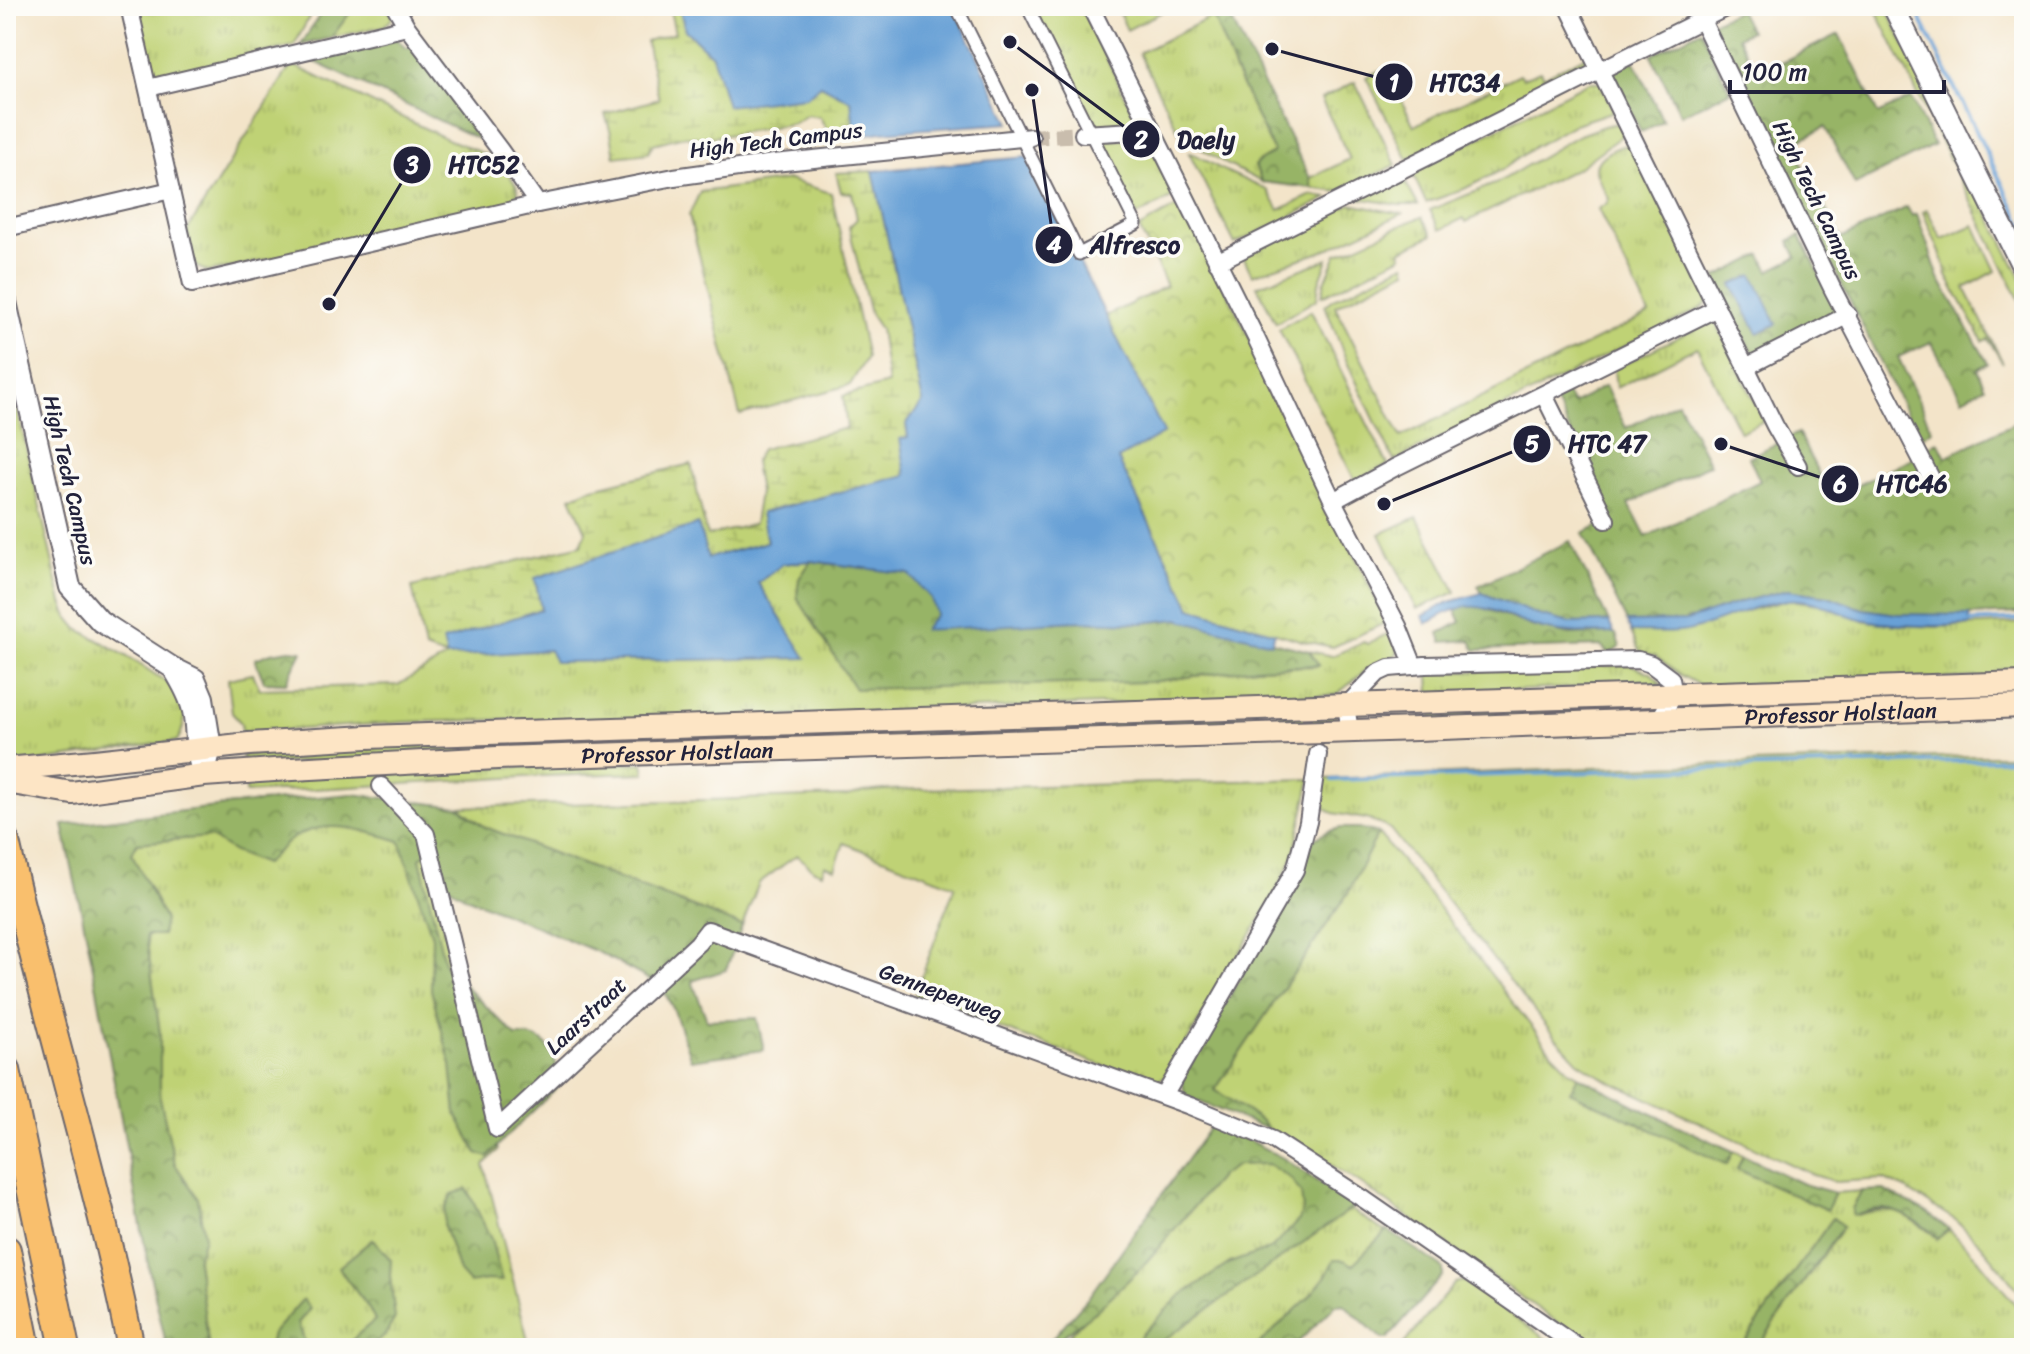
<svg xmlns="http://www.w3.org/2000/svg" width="2030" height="1354" viewBox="0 0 2030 1354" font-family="Sriracha,sans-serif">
  <defs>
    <pattern id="grass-tufts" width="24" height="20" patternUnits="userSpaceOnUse" patternTransform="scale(2)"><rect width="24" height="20" fill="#bfd275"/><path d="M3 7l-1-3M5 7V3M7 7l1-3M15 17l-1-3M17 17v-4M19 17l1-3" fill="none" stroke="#a4b466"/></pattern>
    <pattern id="forest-crowns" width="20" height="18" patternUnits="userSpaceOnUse" patternTransform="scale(2)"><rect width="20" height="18" fill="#97b466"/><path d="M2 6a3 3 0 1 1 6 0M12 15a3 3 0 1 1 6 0" fill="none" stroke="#7b9255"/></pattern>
    <pattern id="wetland-marsh" width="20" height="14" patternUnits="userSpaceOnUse" patternTransform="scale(2)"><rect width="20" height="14" fill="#bfd275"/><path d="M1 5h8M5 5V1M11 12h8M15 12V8" fill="none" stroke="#a4b466"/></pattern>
    <pattern id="park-crowns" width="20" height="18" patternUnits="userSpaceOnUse" patternTransform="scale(2)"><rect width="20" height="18" fill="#bfd275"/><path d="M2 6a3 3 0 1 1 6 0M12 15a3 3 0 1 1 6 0" fill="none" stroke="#a4b466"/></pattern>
  </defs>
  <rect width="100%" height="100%" fill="#fdfcf7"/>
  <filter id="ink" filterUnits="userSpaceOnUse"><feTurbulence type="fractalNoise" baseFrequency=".0125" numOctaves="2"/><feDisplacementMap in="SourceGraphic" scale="16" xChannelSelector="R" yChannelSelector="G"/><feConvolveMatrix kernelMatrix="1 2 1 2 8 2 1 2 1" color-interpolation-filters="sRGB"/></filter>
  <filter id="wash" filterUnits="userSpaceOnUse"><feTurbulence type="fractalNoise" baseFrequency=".006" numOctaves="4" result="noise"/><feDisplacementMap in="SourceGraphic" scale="32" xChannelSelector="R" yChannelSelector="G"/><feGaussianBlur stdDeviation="1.8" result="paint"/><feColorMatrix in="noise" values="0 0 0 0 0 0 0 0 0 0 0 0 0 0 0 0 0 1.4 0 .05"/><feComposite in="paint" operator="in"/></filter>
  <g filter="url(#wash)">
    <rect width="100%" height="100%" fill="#f3e4c9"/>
    <!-- grass -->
    <path fill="url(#grass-tufts)" stroke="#707a58" stroke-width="2" d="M137 6H315L294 46 164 76 156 72 151 65Z
      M355 6H389L393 15 390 21 384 26 331 38Z
      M1032 6H1081L1133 112 1131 122 1125 124 1092 127Z
      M1116 6H1173L1127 30Z
      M1874 6H1885L2024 284V309Z
      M1213 16 1235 71 1273 150V153L1258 162 1255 166 1262 182 1226 164 1181 136 1139 53Z
      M1587 55 1590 60 1589 69 1408 160 1366 77 1385 68 1414 126 1520 74 1523 78 1540 71 1543 77Z
      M291 65H293L447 139 500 160 517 187 518 192 514 202 235 267 208 272 195 266 187 231Z
      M1355 82 1396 165 1338 192 1312 188 1310 178 1350 159 1321 99Z
      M1589 82H1600L1614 111 1575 124 1534 147 1502 170 1464 189 1426 203 1412 172Z
      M1619 123 1624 134 1578 168 1466 222 1464 218 1440 230 1430 210 1497 183 1577 136 1604 126Z
      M1141 139 1152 147 1175 196 1137 216 1099 140Z
      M1631 144 1709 301 1702 308 1394 461 1347 362 1325 305 1333 299 1405 264 1407 270 1335 306 1401 437 1649 314 1598 209 1606 204 1609 199C1605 190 1596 178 1596 169 1596 154 1620 146 1631 144Z
      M1189 153 1196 155 1223 170 1267 190 1279 210 1312 195 1328 198 1235 244Z
      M1403 178 1418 205H1399L1359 198Z
      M789 180 831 193 867 357 850 385 740 415 689 215 700 192Z
      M1350 204 1402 214 1321 252 1252 275 1243 256Z
      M1927 210 1942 239 1974 225 1996 271 1965 288 2003 363 1988 339 1983 341 1947 276 1944 262 1923 212Z
      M1422 217 1432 235 1400 251 1402 256 1322 296 1325 282 1337 254C1366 244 1392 227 1422 217Z
      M1328 259 1319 283 1317 299 1276 323 1257 286Z
      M1311 311 1388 465 1355 481 1279 329Z
      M1714 319 1764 421 1740 432 1697 347 1616 388 1614 369Z
      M6 360 62 603 68 617 78 629C97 639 169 679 179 694 189 709 185 727 177 741L6 766Z
      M1417 517 1456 592 1417 609 1380 534Z
      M811 561 799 579 1099 682H1150L1256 668 1318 666 1309 651 1332 656 1364 642 1367 644 1391 632 1398 644V652C1391 661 1386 660 1376 664 1360 672 1349 687 1334 695L557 725 524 719 404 722 242 733 241 723 232 713 228 679 253 674 260 689 398 685 447 657 550 650 556 662 805 658 758 583 783 564Z
      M1789 600 1826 605 1861 620 1896 625 1937 627 2024 623V676L1701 686 1678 674 1655 656 1641 654 1631 632 1685 631 1742 612Z
      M1631 665 1651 673 1662 684 1430 694 1429 673Z
      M1652 705 1648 707 1603 709 1580 716 1432 720V710Z
      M1334 712 1338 722 244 764 242 755 366 745Z
      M1973 756H2024V1297L1983 1247 1957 1221 1907 1190 1883 1179 1836 1182 1814 1175 1607 1080 1578 1062 1555 1037 1390 829 1380 824 1366 819 1333 813 1321 805 1325 779 1595 768Z
      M643 763 645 773 541 776 246 793V780L343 772Z
      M1311 779 1293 857 1271 901 1167 1075 1157 1081 1148 1082 914 997 955 886 844 843 835 869 825 865 822 873 814 870 797 855 759 883 742 926 485 827 459 807 847 796 863 792 884 790Z
      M260 811 422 841 498 1150 484 1165 530 1348H179L76 837Z
      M1378 833 1423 887 1552 1053 1570 1071 1578 1075 1570 1092 1726 1164 1733 1151 1743 1155 1737 1169 1827 1210 1835 1193 1862 1191 1852 1209 1857 1215C1896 1204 1900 1213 1933 1234L1937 1239 1949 1229 1979 1260 2024 1315V1348H1757L1843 1227 1833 1218 1740 1348H1594L1361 1184 1303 1147 1267 1129 1260 1120 1215 1090 1348 893Z
      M1248 1144 1390 1235 1280 1348H1038L1062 1343Z
      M1463 1281 1559 1348H1405L1403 1345 1455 1283Z"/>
    <!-- forest -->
    <path fill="url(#forest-crowns)" stroke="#5c6b50" stroke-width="2" fill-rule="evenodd" d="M325 6H355L331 38 301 45Z
      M1226 9 1310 178 1312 188 1262 182 1255 166 1258 162 1273 153V150L1235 71 1213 16Z
      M1739 10 1750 31 1738 37 1757 74 1839 34 1878 114 1911 98 1934 145 1855 185 1825 127 1792 144 1841 239 1907 207 1912 216 1917 214 1939 278 1988 363 1977 369 1985 387 1962 399 1931 342 1898 357 1932 430 1919 439 1711 23Z
      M1701 30 1730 91 1681 115 1651 55Z
      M393 38 399 41 405 48 417 46 483 138 478 139 307 58Z
      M1634 60 1663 121 1641 132 1611 71Z
      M1800 235 1839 312 1753 355 1715 278 1761 255 1769 271 1797 257 1789 241ZM1752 276 1777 324 1758 333 1732 285Z
      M1605 386 1626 428 1678 402 1710 464 1629 504 1646 537 1760 481 1749 457 1798 433 1831 498 1911 459 1938 441 1946 457 2024 418V613L1937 616 1897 614 1863 609 1828 596 1787 590 1741 602 1686 621 1627 622 1583 533 1612 519 1554 398 1565 391 1573 404Z
      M1570 541 1609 622 1570 623 1538 615 1482 593 1478 586Z
      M811 561 909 574 931 598 936 614 925 629 1077 621 1142 623 1178 619 1309 651 1319 665 1256 668 1150 682 855 689 797 597 799 579Z
      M1479 606 1534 627 1570 635 1614 633 1616 634 1620 647 1611 653 1606 652 1602 646 1475 650 1471 640 1442 642 1439 633 1461 622 1455 609 1463 607Z
      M290 650 302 651 286 683 264 682 255 659 271 653Z
      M352 794 459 807 485 827 742 926 726 970 692 981 707 1020 757 1018 764 1050 691 1060 674 1010 661 986 600 953 466 897 450 887 426 854 420 858 445 966 516 1036C552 1034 552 1054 562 1083L503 1140 488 1157 477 1153 456 1114 451 1065 431 990 432 936 400 841C363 830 323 816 289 841 281 848 273 856 265 864L234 852 210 837 137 843 132 854 165 920 162 935H146L160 1033V1098L175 1164 198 1198 204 1237 197 1260 209 1348H167L150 1274 90 952 63 825 259 802Z
      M1341 828H1359L1378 833 1348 893 1215 1090 1260 1120 1267 1129 1185 1096 1182 1079 1294 884 1313 840 1329 831Z
      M1578 1076 1646 1111 1733 1151 1727 1165 1570 1092Z
      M1211 1126 1250 1141 1285 1159 1354 1207 1164 1340 1150 1348H1133L1143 1333 1179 1297 1230 1263 1272 1248 1299 1220 1303 1210 1301 1193 1291 1179 1268 1164 1238 1165 1221 1175 1141 1268 1097 1310 1064 1335 1042 1348H1022L1049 1342 1087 1299Z
      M1743 1155 1803 1184 1835 1193 1827 1210 1737 1169Z
      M467 1189 491 1239 502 1281 487 1280 469 1283 459 1272 444 1226 445 1209 452 1194Z
      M1884 1190 1926 1212 1949 1229 1937 1239C1928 1226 1895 1207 1879 1209 1870 1209 1861 1214 1852 1215V1209L1862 1191Z
      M1833 1218 1843 1226 1757 1348H1740Z
      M1387 1230 1443 1268V1275L1387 1339H1382L1344 1304 1336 1305 1292 1348H1255L1309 1297 1325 1277 1334 1260H1344L1352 1265Z
      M373 1239 391 1260 390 1276 395 1318 385 1335 367 1348H348L356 1336 375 1320C366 1300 349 1286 339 1267Z
      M303 1299 310 1309 298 1323 307 1348H268L272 1334Z"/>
    <!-- wetland -->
    <path fill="url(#wetland-marsh)" stroke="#707a58" stroke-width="2" d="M669 6H679L685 30 712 55 727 105 821 85 852 101 855 136 832 141 820 117 807 115 794 123 709 138 684 136 653 144 648 153 615 157 611 133 605 114 659 99 646 41 675 33Z
      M873 171 923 402 906 424 908 437 907 475 761 513 767 542 708 558 698 525 535 579 541 609 444 641 447 657 425 649 412 587 581 545 586 531 571 497 589 489 691 464 707 536 754 524 759 492 754 462 761 449 847 428 843 396 888 384 880 329 870 314 849 227 857 219 852 193 841 192 836 173Z"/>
    <!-- park -->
    <path fill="url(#park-crowns)" stroke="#707a58" stroke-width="2" d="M1184 203 1387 622 1333 647 1303 641 1191 608 1118 459 1164 433 1106 316 1167 286 1139 228Z"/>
    <!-- water -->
    <path fill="#67a0d6" stroke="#446188" stroke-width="2" d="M679 6H953L1010 123 882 132 855 136 851 101 821 85 806 97 727 106 712 55 685 30Z
      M1027 157 1164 433 1118 459 1191 608 1275 633 1271 643 1178 619 1142 623 1077 621 924 630 936 614 931 598 909 574 811 561 783 564 758 583 806 658 555 662 549 650 447 657 443 641 541 609 535 578 698 524 708 558 767 542 761 513 906 475 900 439 908 437 906 424 923 402 873 171Z
      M1753 275 1777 324 1758 333 1732 285Z
      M1787 590 1828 596 1863 609 1897 614 1969 615 1970 625C1935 627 1899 627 1865 620 1839 615 1816 597 1788 600 1753 604 1721 623 1687 631 1670 634 1649 632 1631 632L1627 622 1686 621 1741 602Z
      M1482 593 1538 615 1570 623 1609 622 1614 633C1586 634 1560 635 1533 626 1512 620 1489 604 1467 607 1452 608 1439 618 1426 624L1423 616 1449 602Z"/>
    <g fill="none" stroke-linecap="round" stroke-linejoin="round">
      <!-- stream -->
      <path stroke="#67a0d6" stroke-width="4" d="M1914 6 2024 228
        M1952 14 1967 6
        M1966 622 2024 619
        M1332 780 2024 759"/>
    </g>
  </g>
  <g filter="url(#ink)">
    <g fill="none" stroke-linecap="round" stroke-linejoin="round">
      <!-- minor-tunnel -->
      <path stroke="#c9bdad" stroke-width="16" stroke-dasharray="16 8" stroke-linecap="butt" d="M1031 137 1083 134"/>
      <!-- pedestrian casing -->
      <g stroke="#6b666d" stroke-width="15">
        <path id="pedestrian" d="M956 6 1079 254 1136 224 1027 6"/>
      </g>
      <!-- minor casing -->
      <g stroke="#6b666d" stroke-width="20">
        <path id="minor" d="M129 6 192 284 538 204 674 177 774 163 1031 137
          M395 6 407 27 500 150 538 204
          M1090 6 1256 338 1333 501 1398 626 1414 666
          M1568 6 1775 426 1798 466
          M1695 6 1833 290 1931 478
          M148 88 407 27
          M1083 134 1151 130
          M6 228 171 190
          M1217 262 1729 6
          M1746 367 1848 315
          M1544 395 1606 520
          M1333 501 1394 468 1717 308
          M1350 731 1346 706 1378 673 1389 668 1425 665 1638 660 1651 664 1671 679 1674 695 1663 713 1656 721
          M381 786 426 834 497 1129 698 943 708 930 1190 1106 1273 1140 1365 1200 1579 1348
          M1164 1096 1295 870 1308 822 1318 754"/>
      </g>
      <!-- tertiary casing -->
      <g stroke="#6b666d" stroke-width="24">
        <path id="tertiary" d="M1893 6 2024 270
          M6 302 70 587 100 621 173 668 195 679 203 698 211 748 204 775
          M173 668C181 681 190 696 193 711 197 729 194 746 200 764"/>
      </g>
      <!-- secondary casing -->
      <g stroke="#6b666d" stroke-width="26">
        <g id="secondary">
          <path d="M6 769 95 761 249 744 367 737 2024 683"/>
          <path id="s1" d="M6 784 12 783 72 793 204 775 274 770 497 758 1417 729 2024 706"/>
        </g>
      </g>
      <!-- trunk casing -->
      <g stroke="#6b666d" stroke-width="30">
        <path id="trunk" d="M6 842C44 1012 97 1177 131 1348"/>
      </g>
      <!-- motorway casing -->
      <g stroke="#6b666d" stroke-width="32">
        <path id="motorway" d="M6 1070 65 1348
          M6 1250 26 1348"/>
      </g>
      <!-- pedestrian -->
      <use href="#pedestrian" stroke="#fff" stroke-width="11"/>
      <!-- minor -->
      <use href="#minor" stroke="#fff" stroke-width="16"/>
      <!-- tertiary -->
      <use href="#tertiary" stroke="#fff" stroke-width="20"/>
      <!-- secondary -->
      <use href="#secondary" stroke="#fde5c5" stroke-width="22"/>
      <!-- trunk -->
      <use href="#trunk" stroke="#f9bf6d" stroke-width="26"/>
      <!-- motorway -->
      <use href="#motorway" stroke="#f9bf6d" stroke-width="28"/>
    </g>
  </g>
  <g text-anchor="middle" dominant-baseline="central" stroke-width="7" stroke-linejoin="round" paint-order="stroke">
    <!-- street labels -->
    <g font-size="22" fill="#22223b" stroke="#fdfcf7">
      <text transform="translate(776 140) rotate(-7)">High Tech Campus</text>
      <text transform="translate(1817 200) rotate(64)">High Tech Campus</text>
      <text transform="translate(70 480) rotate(77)">High Tech Campus</text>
      <text stroke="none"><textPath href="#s1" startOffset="1838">Professor Holstlaan</textPath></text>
      <text stroke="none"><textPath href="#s1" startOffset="674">Professor Holstlaan</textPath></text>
      <text transform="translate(941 992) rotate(20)">Genneperweg</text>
      <text transform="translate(586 1016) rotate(-43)">Laarstraat</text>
    </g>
  </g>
  <!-- callouts -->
  <path fill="none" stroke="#22223b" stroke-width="3" d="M1272 49L1394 82M1010 42L1141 139M329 304L412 165M1032 90L1054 245M1384 504L1532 444M1721 444L1840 484"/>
  <g fill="#22223b" stroke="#fdfcf7" stroke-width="3">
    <circle cx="1272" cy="49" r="8"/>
    <circle cx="1010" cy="42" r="8"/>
    <circle cx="329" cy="304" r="8"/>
    <circle cx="1032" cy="90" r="8"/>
    <circle cx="1384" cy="504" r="8"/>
    <circle cx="1721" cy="444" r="8"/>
    <circle cx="1394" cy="82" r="20"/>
    <circle cx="1141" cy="139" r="20"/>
    <circle cx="412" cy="165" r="20"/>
    <circle cx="1054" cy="245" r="20"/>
    <circle cx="1532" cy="444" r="20"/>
    <circle cx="1840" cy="484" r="20"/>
  </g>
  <g font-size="24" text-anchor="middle" font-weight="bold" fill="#fff">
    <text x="1394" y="91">1</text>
    <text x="1141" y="148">2</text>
    <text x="412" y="173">3</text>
    <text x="1054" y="253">4</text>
    <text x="1532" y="452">5</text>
    <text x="1840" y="492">6</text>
  </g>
  <g font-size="24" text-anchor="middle" font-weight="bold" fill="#22223b" stroke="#fdfcf7" stroke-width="7" stroke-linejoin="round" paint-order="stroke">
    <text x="1465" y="91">HTC34</text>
    <text x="1206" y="148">Daely</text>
    <text x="484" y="173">HTC52</text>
    <text x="1135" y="253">Alfresco</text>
    <text x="1607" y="452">HTC 47</text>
    <text x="1912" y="492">HTC46</text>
  </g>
  <!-- margin -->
  <rect width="2030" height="1354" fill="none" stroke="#fdfcf7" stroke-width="32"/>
  <!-- scale -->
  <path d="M1730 80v12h214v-12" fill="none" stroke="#22223b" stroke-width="4"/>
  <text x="1742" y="80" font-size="24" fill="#22223b" stroke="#fdfcf7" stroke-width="6" paint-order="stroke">100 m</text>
</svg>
